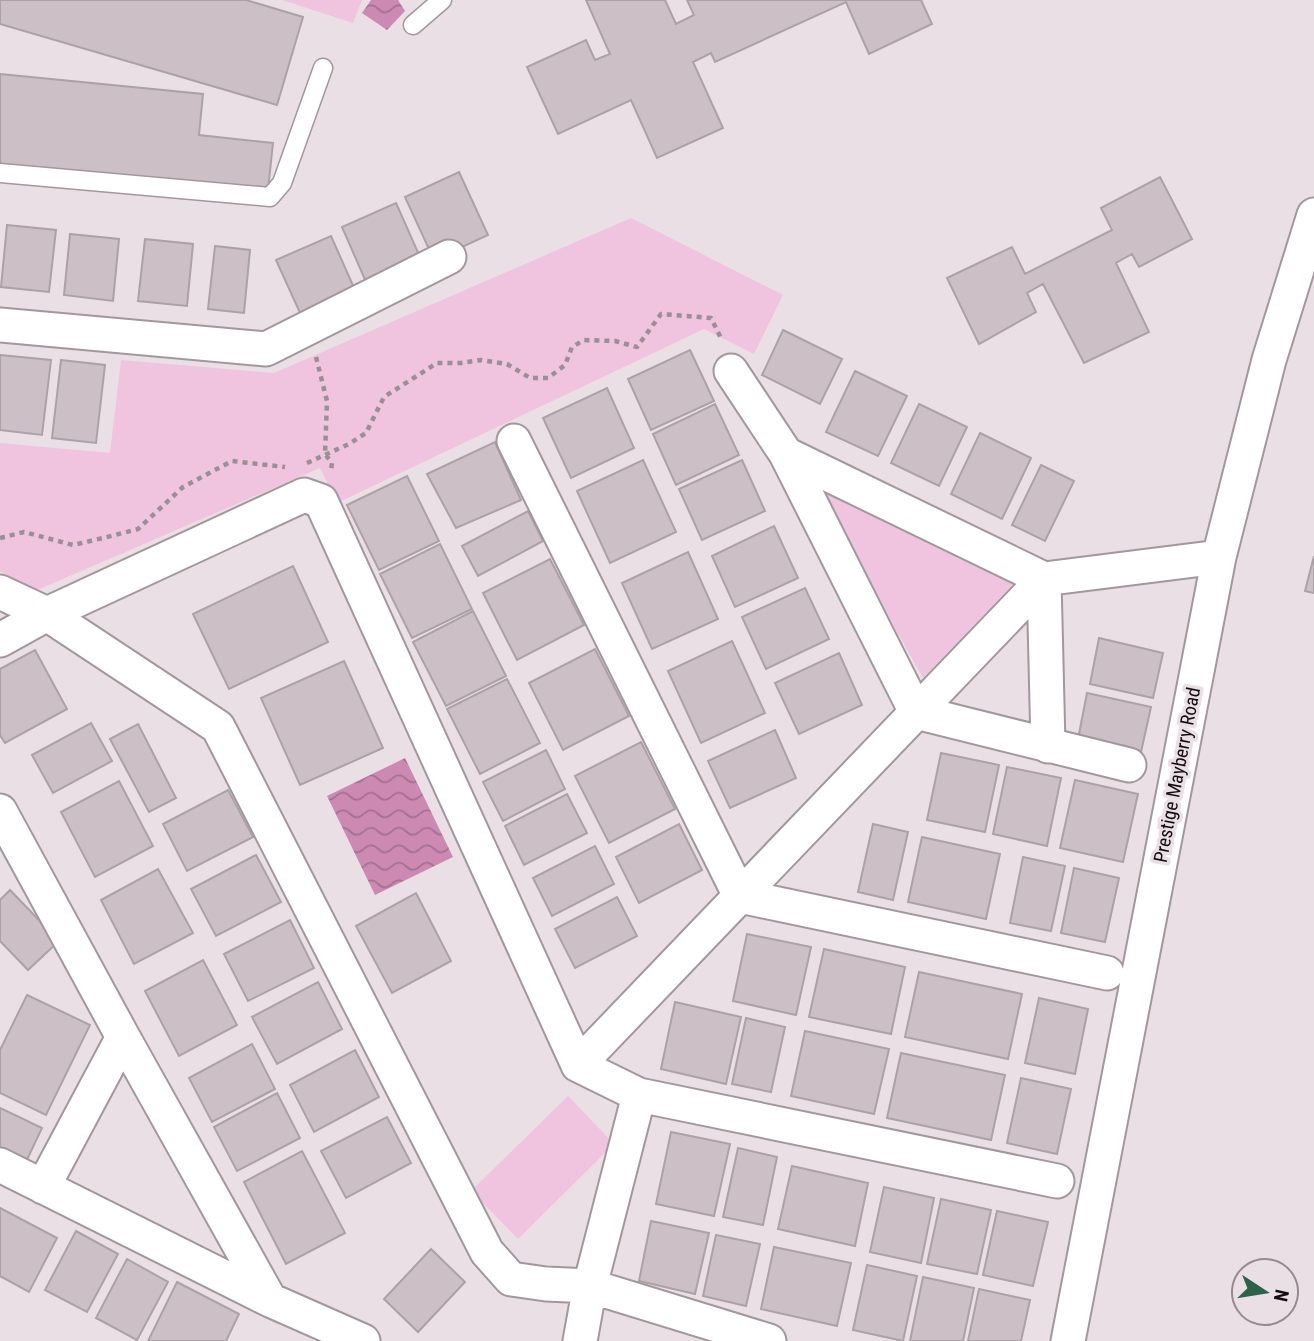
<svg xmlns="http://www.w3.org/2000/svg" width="1314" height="1341" viewBox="0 0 1314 1341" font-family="'Roboto Condensed',sans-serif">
  <defs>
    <pattern id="water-waves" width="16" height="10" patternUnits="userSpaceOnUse" patternTransform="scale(1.75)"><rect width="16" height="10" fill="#cc8ab3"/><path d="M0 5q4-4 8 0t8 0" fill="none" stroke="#a46f90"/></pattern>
  </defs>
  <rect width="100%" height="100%" fill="#ebdfe6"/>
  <!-- green -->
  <path fill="#f0c3de" d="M282 0H362L353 23Z
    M631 218 783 295 754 354 704 329 337 503 320 468 35 591 0 571V443L110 453 121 360 274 373Z
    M814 484 1015 582 923 678Z
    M568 1096 614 1144 518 1239 471 1191Z"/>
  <!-- water -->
  <path fill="url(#water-waves)" d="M371 0H398L405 11 387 30 362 13Z
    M405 758 453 857 375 895 327 796Z"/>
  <!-- building -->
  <path fill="#ccc0c6" stroke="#aca1a7" stroke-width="2" d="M0 0H246L303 17 277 105 0 24Z
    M586 0H665L676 24 694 15 687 0H921L932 24 869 54 846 2 715 62 711 53 693 62 723 128 657 158 631 100 558 134 527 67 586 40 595 60 610 54Z
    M0 74 203 94 199 135 273 143 268 190 0 164Z
    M459 172 488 235 434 260 405 197Z
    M1160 177 1192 239 1139 267 1132 254 1116 263 1149 332 1084 363 1043 284 1027 293 1036 312 979 344 947 278 1012 247 1025 274 1112 230 1101 208Z
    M396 203 424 266 370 291 342 227Z
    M7 225 56 230 49 292 1 287Z
    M70 234 119 239 113 301 64 295Z
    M331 236 359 299 305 324 276 260Z
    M145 239 193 244 187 306 138 301Z
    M215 246 250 250 244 313 208 309Z
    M783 330 842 359 820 404 762 375Z
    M690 350 714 401 651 430 628 379Z
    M0 355 51 360 42 435 0 430Z
    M61 360 105 365 96 443 52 438Z
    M855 371 907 396 878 456 826 432Z
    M607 388 634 448 571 478 543 418Z
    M715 404 739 455 676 485 653 434Z
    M919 404 967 427 939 486 891 463Z
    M980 433 1031 458 1002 519 951 494Z
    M495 442 521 500 456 528 427 474Z
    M643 460 676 532 610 563 577 491Z
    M742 460 765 511 702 540 679 489Z
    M1041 465 1074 481 1045 541 1012 525Z
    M407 476 439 541 379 570 347 505Z
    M528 511 543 541 478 576 462 546Z
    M774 526 798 578 735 607 712 556Z
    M440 544 472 609 412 638 380 574Z
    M688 552 718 619 652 649 622 583Z
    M1314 556V593L1305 591Z
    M550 559 584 625 517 660 483 593Z
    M293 566 328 642 229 689 193 614Z
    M805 588 829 639 766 669 742 617Z
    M473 611 506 676 446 706 413 642Z
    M1099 638 1163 653 1153 698 1090 684Z
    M732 641 765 713 701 743 668 671Z
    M595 649 629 716 563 750 529 683Z
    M35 650 67 709 5 743 0 735V669Z
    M839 653 862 705 799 734 775 683Z
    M344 661 383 748 300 785 261 698Z
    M507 679 540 743 480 774 447 709Z
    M1087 693 1151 707 1141 752 1078 739Z
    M91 723 112 761 53 793 32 755Z
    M138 724 176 798 149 812 110 739Z
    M775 730 796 778 730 808 708 761Z
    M641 742 675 809 609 843 575 776Z
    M546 750 565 789 503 821 483 782Z
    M941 753 999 765 985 832 927 820Z
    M1007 767 1061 778 1047 846 993 834Z
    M1075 780 1138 794 1123 862 1060 848Z
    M119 781 153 846 95 877 61 812Z
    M228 790 253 837 187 871 163 824Z
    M567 794 587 833 524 865 505 826Z
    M679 824 702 870 639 903 616 857Z
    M873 824 908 832 893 900 858 892Z
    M922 837 1000 854 986 919 908 902Z
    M595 846 614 884 552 916 533 878Z
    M256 855 281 902 216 936 191 889Z
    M1023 857 1065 866 1051 931 1010 923Z
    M1074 868 1119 878 1105 942 1061 933Z
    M158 869 193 933 134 964 101 900Z
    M10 890 59 941 28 970 0 941V900Z
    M416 893 451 961 392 993 356 926Z
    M617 897 637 936 575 968 555 929Z
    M290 920 314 968 248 1001 224 954Z
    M747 934 811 947 796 1015 733 1001Z
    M824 949 905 967 891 1034 809 1017Z
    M203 960 237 1025 179 1056 145 991Z
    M919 972 1022 994 1008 1059 905 1037Z
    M318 982 342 1029 277 1064 252 1017Z
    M27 995 90 1025 46 1115 0 1093V1050Z
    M1039 998 1088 1009 1075 1074 1025 1063Z
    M675 1002 741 1017 726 1084 661 1069Z
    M746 1018 785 1027 771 1092 732 1084Z
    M805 1031 889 1049 874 1114 791 1096Z
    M252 1044 275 1089 212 1122 189 1078Z
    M355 1050 379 1097 314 1132 290 1085Z
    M901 1053 1005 1075 991 1140 887 1118Z
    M1021 1078 1071 1089 1057 1154 1007 1143Z
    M277 1093 300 1138 237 1171 214 1127Z
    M0 1108 42 1128 25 1164 0 1152Z
    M387 1117 411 1163 346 1198 321 1151Z
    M671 1132 730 1144 714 1216 656 1204Z
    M738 1148 777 1157 763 1225 723 1217Z
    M302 1151 345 1233 286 1264 244 1182Z
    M792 1166 868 1183 855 1246 778 1229Z
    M884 1187 934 1198 921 1263 870 1252Z
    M941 1199 991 1210 977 1274 927 1264Z
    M0 1208 57 1238 29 1292 0 1276Z
    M997 1211 1048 1222 1033 1286 983 1275Z
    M651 1221 709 1233 695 1294 639 1281Z
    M76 1231 118 1254 87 1312 45 1290Z
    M716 1235 760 1244 746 1306 703 1296Z
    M774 1247 851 1263 837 1326 761 1309Z
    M431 1249 465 1282 418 1332 384 1299Z
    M127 1259 168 1282 137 1340 96 1318Z
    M867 1265 917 1276 903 1341 853 1330Z
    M923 1277 974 1288 963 1341H910Z
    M177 1282 239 1314 226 1341H148Z
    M979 1289 1030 1300 1021 1341H968Z"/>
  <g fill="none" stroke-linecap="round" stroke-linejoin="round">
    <!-- service casing -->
    <g stroke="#a2979d" stroke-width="21">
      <path id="service" d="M413 25 442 0
        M0 173 270 197 282 183 323 68"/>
    </g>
    <!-- minor casing -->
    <g stroke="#a2979d" stroke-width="37">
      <path id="minor" d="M0 325 266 349 449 257
        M731 371 786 454 916 712 1129 765
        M514 441 740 896 1107 973
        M786 454 1044 579 1048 746
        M0 592 47 614 218 727 487 1252 511 1279 546 1284 590 1286 769 1341
        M0 640 47 614 304 495 321 501 578 1065 639 1095 1057 1181
        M0 811 123 1037 270 1300
        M578 1065 1044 579 1219 557
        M0 1165 270 1300 363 1341
        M43 1187 123 1037
        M580 1341 590 1286 639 1095
        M1068 1341 1219 557 1269 360 1314 215"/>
    </g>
    <!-- path -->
    <path stroke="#999096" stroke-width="4.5" stroke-dasharray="5 5" stroke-linecap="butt" d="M316 357 327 401 325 454 332 463 331 470
      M307 463 349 444 366 433 384 397 437 363H461L481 360 507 364 530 378H548L565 365 572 347 584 340 615 341 637 347 661 314 711 318 722 340
      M0 538 24 532 73 545 103 538 138 529 183 487 232 461 285 467"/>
    <!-- service -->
    <use href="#service" stroke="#fff" stroke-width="18"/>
    <!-- minor -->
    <use href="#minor" stroke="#fff" stroke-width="33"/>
  </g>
  <g text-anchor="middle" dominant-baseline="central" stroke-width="7" stroke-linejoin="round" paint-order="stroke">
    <!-- street labels -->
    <g font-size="19" fill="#110d10" stroke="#ebdfe6">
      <text transform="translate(1177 775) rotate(-79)">Prestige Mayberry Road</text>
    </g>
  </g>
  <!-- north arrow -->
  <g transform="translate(1265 1292) rotate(102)"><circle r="33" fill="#ebdfe6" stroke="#948b90" stroke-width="2"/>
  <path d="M0-5L12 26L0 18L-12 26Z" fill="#2b634a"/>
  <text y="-10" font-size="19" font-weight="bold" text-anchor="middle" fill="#110d10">N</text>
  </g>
</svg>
